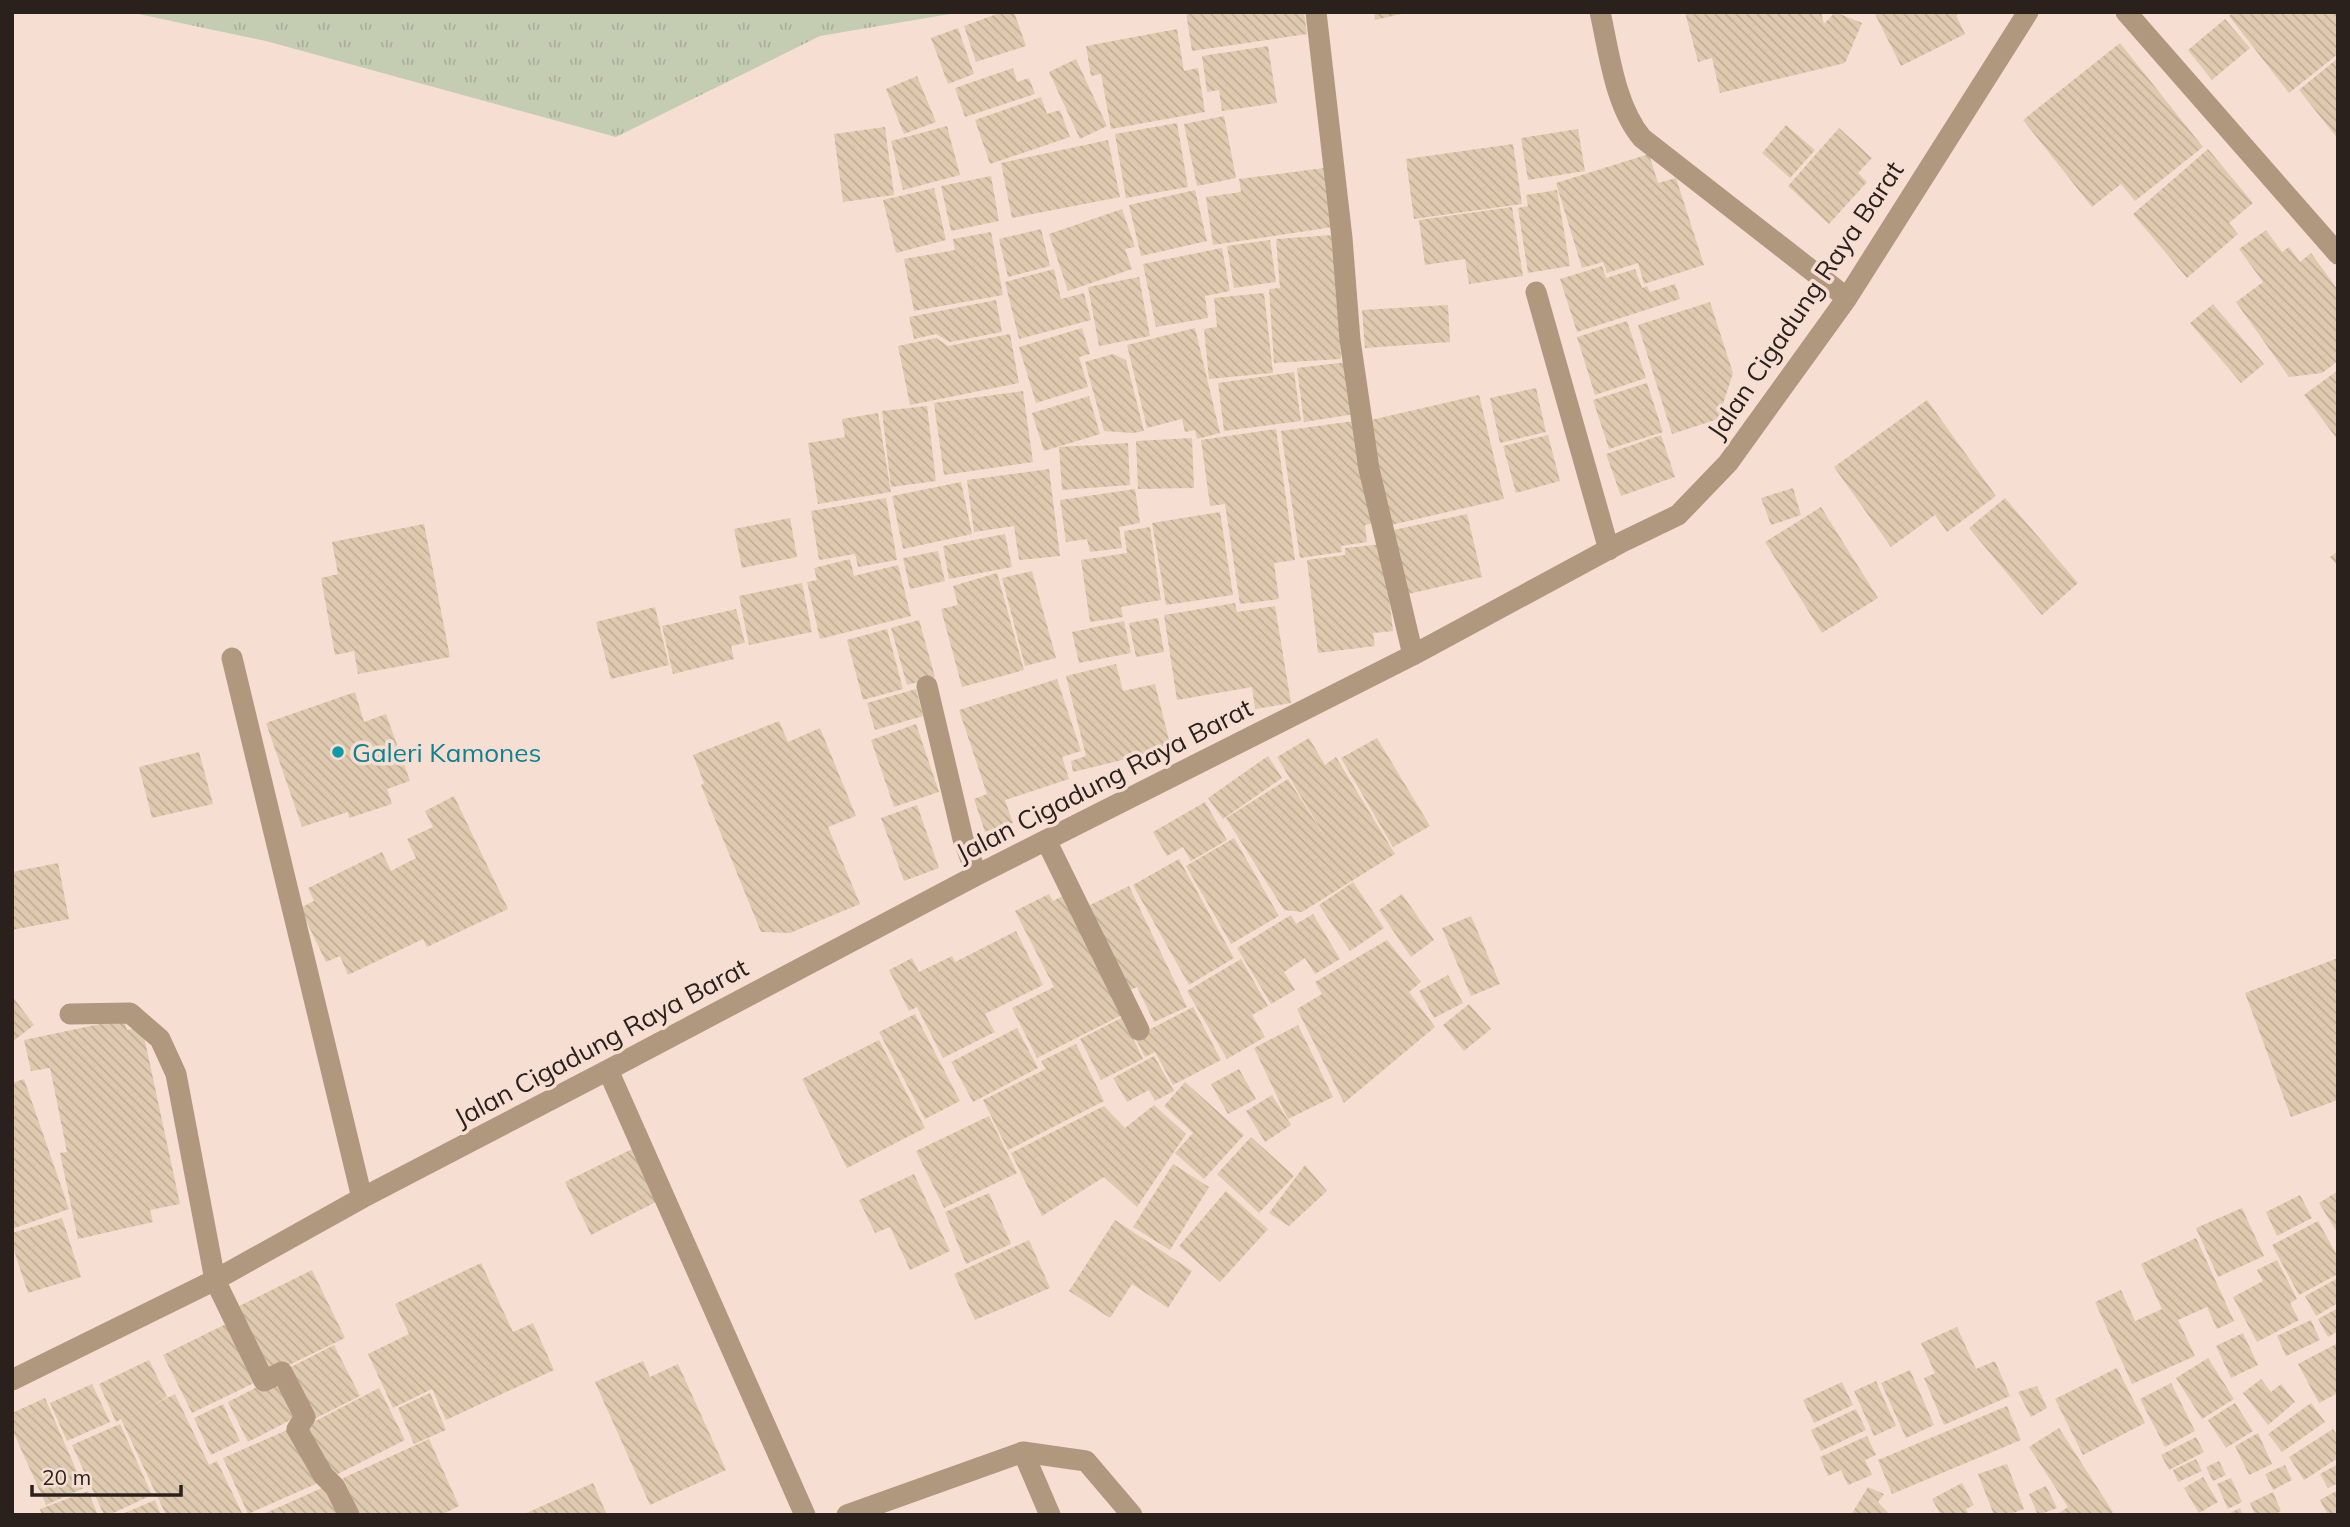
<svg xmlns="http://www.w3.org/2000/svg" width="2350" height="1527" viewBox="0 0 2350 1527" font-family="Mulish,sans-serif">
  <defs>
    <pattern id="grass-tufts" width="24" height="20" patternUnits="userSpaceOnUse" patternTransform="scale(1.75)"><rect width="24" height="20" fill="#c4ccb2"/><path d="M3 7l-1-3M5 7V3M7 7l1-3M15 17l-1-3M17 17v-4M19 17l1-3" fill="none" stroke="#a9af99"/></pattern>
    <pattern id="building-back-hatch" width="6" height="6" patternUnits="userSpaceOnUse" patternTransform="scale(1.75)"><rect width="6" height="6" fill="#e0caaf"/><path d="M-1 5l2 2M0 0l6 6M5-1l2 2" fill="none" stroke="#c0ad96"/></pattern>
  </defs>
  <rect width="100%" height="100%" fill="#f7ded3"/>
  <!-- grass -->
  <path fill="url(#grass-tufts)" d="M129 12H962L820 36 616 137 266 41Z"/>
  <!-- building -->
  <path fill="url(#building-back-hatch)" d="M1002 12H1014L1026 46 976 62 964 26Z
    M1186 12H1304L1307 34 1192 51Z
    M1374 12H1406V13L1375 20Z
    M1685 12H1821L1824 24 1835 12 1862 23 1845 63 1720 93 1712 58 1698 62Z
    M1874 12H1962L1956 15 1965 34 1901 66Z
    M2234 12H2338V54L2289 93 2229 16Z
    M2225 19 2250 48 2212 80 2188 50Z
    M958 28 974 74 948 84 931 38Z
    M1177 29 1184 71 1198 68 1205 112 1111 129 1101 74 1091 76 1086 46Z
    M2120 43 2203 147 2135 201 2121 184 2092 207 2023 120Z
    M1268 46 1277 103 1222 111 1219 90 1207 92 1202 56Z
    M2338 58V139L2299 90Z
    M1076 59 1107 126 1080 139 1049 72Z
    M1013 68 1017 82 1029 78 1035 94 965 117 955 88Z
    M917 76 936 122 904 134 886 89Z
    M1041 97 1047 114 1060 110 1070 137 990 164 975 120Z
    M1224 116 1236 178 1197 186 1184 124Z
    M1177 123 1188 187 1126 198 1115 134Z
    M1786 125 1815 150 1790 178 1762 153Z
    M947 126 960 175 903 190 891 141Z
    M885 127 894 195 843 202 834 134Z
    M1839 128 1872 158 1858 173 1867 182 1829 224 1788 186Z
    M1578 129 1585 171 1528 180 1521 138Z
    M1108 140 1120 197 1012 218 1001 163Z
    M1513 144 1522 204 1414 219 1406 159Z
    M2208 149 2253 203 2229 223 2238 234 2187 278 2133 214Z
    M1649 154 1658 183 1676 178 1704 265 1644 284 1638 263 1607 273 1603 262 1582 268 1556 183Z
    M1324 168 1333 227 1213 245 1206 197 1241 192 1239 179Z
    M991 176 999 221 951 231 941 186Z
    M934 188 946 240 896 253 883 200Z
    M1195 190 1207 241 1141 256 1129 205Z
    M1557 190 1570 266 1528 273 1518 208 1528 206 1526 195Z
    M1512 207 1523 276 1469 284 1465 259 1425 265 1419 220Z
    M1122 209 1135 247 1125 249 1132 269 1068 291 1049 234Z
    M1041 229 1050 266 1008 277 999 239Z
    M2266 230 2282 252 2289 247 2300 262 2311 253 2338 290V361L2322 373 2289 377 2236 302 2263 282 2239 249Z
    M991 232 1003 295 914 311 904 259 955 250 953 239Z
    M1333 235 1341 359 1274 363 1269 289 1280 288 1276 239Z
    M1270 240 1276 282 1234 288 1227 246Z
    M1222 248 1230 291 1205 296 1208 318 1156 327 1143 264Z
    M1602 266 1606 278 1635 269 1642 288 1647 286 1650 292 1675 284 1680 299 1577 332 1560 279Z
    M1054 269 1061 299 1084 293 1091 320 1019 339 1005 282Z
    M1139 277 1150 336 1099 346 1088 287Z
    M1264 293 1273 373 1209 379 1204 329 1217 327 1214 298Z
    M996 300 1002 332 950 342 936 334 914 339 909 317Z
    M1710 302 1733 373 1718 419 1672 434 1638 325Z
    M2213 304 2264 364 2241 383 2190 323Z
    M1448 305 1450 342 1365 348 1362 310Z
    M1627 321 1646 378 1595 395 1577 337Z
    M1082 328 1090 354 1079 357 1088 387 1036 403 1019 347Z
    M1195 328 1220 433 1197 439 1195 430 1185 432 1182 419 1147 428 1127 345Z
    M1010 334 1019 383 910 405 898 346 936 338 948 346Z
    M1113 354 1126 360 1144 431 1133 433 1104 431 1085 362Z
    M1347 362 1355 414 1304 422 1297 368Z
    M2338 370V440L2304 395Z
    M1294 372 1301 421 1224 431 1218 383Z
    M1647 383 1663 432 1609 449 1593 400Z
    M1536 388 1546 432 1500 443 1490 398Z
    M1023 391 1033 462 944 475 934 403Z
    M1479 395 1504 499 1391 525 1367 421Z
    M1089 396 1100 434 1044 451 1032 413Z
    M1927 400 1996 496 1947 532 1935 515 1891 547 1834 467Z
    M927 406 936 481 891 487 882 411Z
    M878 413 891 492 818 504 808 443 845 437 842 419Z
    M1361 420 1375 523 1365 525 1367 542 1341 546 1342 552 1300 558 1281 431Z
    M1276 429 1295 560 1274 563 1279 599 1240 604 1225 504 1210 506 1201 440Z
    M1548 435 1560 481 1516 493 1503 446Z
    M1661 435 1675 477 1621 496 1606 454Z
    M1192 438 1194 488 1138 489 1136 441Z
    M1128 443 1130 485 1062 490 1059 447Z
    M1049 469 1060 556 1019 560 1014 526 974 532 967 480Z
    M961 482 972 534 903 549 892 496Z
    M1793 488 1801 515 1771 525 1761 498Z
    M1135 489 1140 523 1119 527 1122 548 1090 552 1087 539 1066 542 1060 500Z
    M886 498 897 560 858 567 855 554 819 560 811 511Z
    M2005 498 2078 583 2042 615 1969 528Z
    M1821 507 1878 598 1822 633 1765 542Z
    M1220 512 1233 595 1166 605 1152 523Z
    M1467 514 1482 577 1404 595 1389 531Z
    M790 518 797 557 742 568 734 529Z
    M424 524 450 657 358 674 354 651 335 655 321 578 338 574 332 542Z
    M1150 527 1161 600 1121 607 1123 617 1090 622 1081 560 1127 553 1124 531Z
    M1005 534 1012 567 949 579 943 546Z
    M1383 544 1393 631 1373 633 1375 646 1318 653 1307 560 1345 555V548Z
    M938 551 945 581 910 589 903 558Z
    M2338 551V566L2330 557Z
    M850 559 854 576 898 565 911 616 820 639 807 582 817 580 814 568Z
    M1032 571 1056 658 1025 666 1002 578Z
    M997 573 1024 670 962 687 941 609 958 605 953 586Z
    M802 583 812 632 749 645 739 596Z
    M1235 603 1237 612 1275 606 1291 703 1255 709 1252 687 1177 700 1164 615Z
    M655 607 669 665 611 679 596 622Z
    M736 609 745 643 731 646 734 659 673 674 662 626Z
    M1158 618 1164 652 1136 657 1129 623Z
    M919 620 935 677 907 685 891 628Z
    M1124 621 1131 653 1079 663 1072 632Z
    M887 629 903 689 863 700 847 640Z
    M1116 664 1123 691 1155 684 1171 748 1073 772 1071 761 1086 756 1066 676Z
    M1057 679 1081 751 1062 757 1069 779 1005 800 1013 823 985 832 974 799 987 794 959 710Z
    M916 689 923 716 875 730 867 703Z
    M355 692 364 722 386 714 410 781 387 789 392 804 349 818 348 812 302 827 266 723Z
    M779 721 788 742 820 728 856 816 828 827 860 904 790 933 761 932 701 785 704 783 693 755Z
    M916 724 939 792 894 807 871 740Z
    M1309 738 1325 765 1336 757 1395 854 1302 912 1284 910 1226 818 1288 779 1327 840 1277 757Z
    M1377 738 1430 826 1393 847 1341 758Z
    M199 752 213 804 152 818 139 767Z
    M1268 756 1282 778 1223 819 1208 798Z
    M454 796 508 909 427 947 423 939 348 975 340 956 326 962 300 908 314 901 308 888 382 852 391 871 416 858 407 839 433 827 425 811Z
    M1205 802 1227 840 1191 861 1183 847 1167 856 1153 832Z
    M917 805 939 868 904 881 881 818Z
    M1234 838 1279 916 1231 944 1186 866Z
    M1179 859 1234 958 1189 985 1133 885Z
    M58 863 69 919 12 930V872Z
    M1353 882 1384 928 1350 951 1319 905Z
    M1129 886 1187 1007 1154 1022 1137 987 1123 993 1082 909Z
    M1068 893 1128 1012 1037 1058 1012 1008 1054 987 1015 911 1049 894 1053 901Z
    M1402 894 1434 940 1411 957 1379 910Z
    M1313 914 1340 959 1315 974 1305 958 1284 972 1295 990 1271 1004 1237 948 1291 915 1296 924Z
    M1471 916 1500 984 1471 996 1442 928Z
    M1016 931 1043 985 985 1014 995 1032 943 1058 917 1007 909 1011 889 970 912 958 919 972 952 956 955 962Z
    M1387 940 1421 982 1409 992 1435 1027 1344 1103 1297 1009 1322 994 1315 982Z
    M2338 958V1100L2291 1117 2245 993Z
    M1241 959 1268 1006 1252 1015 1265 1037 1227 1059 1187 991Z
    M1448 975 1463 1003 1434 1018 1419 991Z
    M12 996 34 1025 12 1042Z
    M1469 1004 1491 1029 1464 1051 1443 1025Z
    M1193 1007 1221 1060 1173 1085 1155 1052 1145 1057 1135 1037Z
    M915 1014 960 1101 925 1119 879 1032Z
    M1123 1017 1143 1059 1101 1080 1080 1039Z
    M124 1019 127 1030 142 1027 180 1204 150 1210 153 1222 78 1239 60 1153 67 1152 50 1068 31 1071 24 1040Z
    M1298 1025 1333 1097 1288 1119 1254 1048Z
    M1017 1028 1038 1068 973 1102 951 1062Z
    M879 1040 925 1128 847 1168 802 1079Z
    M1076 1044 1104 1101 1008 1150 983 1100 1046 1069 1041 1061Z
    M1154 1056 1174 1091 1155 1101 1149 1090 1127 1102 1113 1078Z
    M1239 1069 1256 1099 1228 1114 1211 1084Z
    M24 1079 69 1209 12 1229V1083Z
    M1185 1082 1244 1135 1204 1179 1175 1153 1193 1133 1164 1106Z
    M1272 1095 1291 1125 1265 1142 1246 1111Z
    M1154 1105 1186 1134 1137 1207 1104 1177 1042 1216 1011 1153 1104 1106 1125 1128Z
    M989 1116 1017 1173 944 1208 916 1151Z
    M1251 1137 1294 1176 1259 1213 1217 1174Z
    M632 1149 658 1201 591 1235 565 1182Z
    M1173 1164 1209 1187 1170 1250 1133 1227Z
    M1305 1165 1327 1191 1289 1226 1269 1213Z
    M914 1174 950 1251 910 1270 890 1227 875 1233 859 1200Z
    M1226 1191 1268 1229 1220 1282 1179 1246Z
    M2338 1191V1234L2319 1203Z
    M989 1193 1011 1244 966 1264 945 1212Z
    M2300 1195 2312 1218 2277 1236 2266 1212Z
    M2242 1208 2264 1256 2218 1277 2196 1228Z
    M62 1218 81 1277 28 1293 12 1244V1233Z
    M1115 1220 1192 1271 1168 1308 1132 1284 1110 1318 1069 1291Z
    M2318 1221 2338 1257V1274L2299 1295 2272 1245Z
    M2196 1238 2234 1321 2217 1329 2207 1307 2178 1320 2195 1356 2132 1384 2095 1302 2121 1290 2135 1321 2162 1309 2141 1264Z
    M1029 1240 1050 1288 975 1320 954 1274Z
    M2277 1260 2297 1299 2290 1303 2299 1320 2257 1342 2233 1297 2263 1281 2257 1270Z
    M481 1263 513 1332 533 1323 554 1370 446 1420 432 1389 393 1408 368 1354 409 1334 395 1304Z
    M312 1270 345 1338 264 1377 231 1310Z
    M2338 1278V1303L2316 1316 2305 1296Z
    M2338 1308V1331L2328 1337 2318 1319Z
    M2311 1320 2320 1340 2286 1356 2277 1336Z
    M230 1322 258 1381 192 1413 163 1355Z
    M1957 1327 1976 1369 1995 1361 2010 1396 1944 1425 1924 1378 1935 1373 1921 1343Z
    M2243 1333 2258 1365 2231 1378 2216 1346Z
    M2338 1343V1393L2319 1403 2298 1364Z
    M334 1345 360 1396 310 1421 285 1370Z
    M2208 1358 2234 1399 2202 1419 2176 1378Z
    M149 1360 167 1397 151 1406 175 1394 209 1465 217 1461 242 1513 166 1515 121 1419 116 1422 99 1384Z
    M643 1361 650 1377 678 1364 726 1470 650 1505 595 1382Z
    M2117 1368 2145 1423 2083 1455 2055 1399Z
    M1910 1370 1934 1425 1906 1438 1881 1383Z
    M280 1375 300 1415 248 1442 228 1402Z
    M2261 1379 2271 1392 2281 1384 2295 1402 2268 1425 2243 1393Z
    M1876 1381 1896 1426 1874 1436 1854 1391Z
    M1842 1382 1853 1405 1814 1423 1803 1400Z
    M2171 1383 2195 1431 2165 1447 2140 1399Z
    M92 1384 110 1422 67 1441 50 1403Z
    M2037 1386 2047 1408 2031 1417 2018 1392Z
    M379 1388 405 1440 328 1479 302 1428Z
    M430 1393 446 1430 414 1444 398 1408Z
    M45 1398 84 1488 46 1505 12 1429V1413Z
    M2235 1403 2253 1431 2226 1448 2208 1420Z
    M2311 1403 2325 1422 2282 1452 2268 1434Z
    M223 1404 240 1441 211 1455 194 1418Z
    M2007 1406 2021 1440 1892 1494 1878 1460Z
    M1856 1409 1866 1430 1821 1451 1811 1430Z
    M120 1424 152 1495 109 1515H104L72 1445Z
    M294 1427 318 1483 248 1514 223 1458Z
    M2059 1428 2113 1512 2109 1515H2056L2068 1507 2029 1447Z
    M2333 1429 2338 1437V1458L2304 1480 2289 1457Z
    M2258 1433 2272 1464 2249 1475 2235 1446Z
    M1867 1436 1876 1455 1865 1460 1872 1475 1848 1485 1841 1470 1828 1476 1820 1457Z
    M2196 1437 2204 1452 2169 1470 2161 1455Z
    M429 1439 459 1506 441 1515H360L343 1478Z
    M2196 1459 2202 1471 2178 1482 2173 1470Z
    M2219 1461 2226 1475 2213 1481 2206 1467Z
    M2007 1464 2024 1509 2008 1515H1994L1978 1474Z
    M2338 1464V1483L2328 1488 2320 1474Z
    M2285 1465 2292 1480 2273 1490 2265 1474Z
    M2203 1477 2218 1502 2199 1513 2184 1488Z
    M2231 1478 2242 1502 2228 1509 2217 1484Z
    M593 1483 607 1515H522Z
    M1962 1483 1974 1505 1966 1509 1969 1515H1941L1932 1499Z
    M331 1484 344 1515H261Z
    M2046 1486 2057 1508 2038 1515 2029 1494Z
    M1868 1487 1884 1494 1878 1502 1890 1515H1851Z
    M2338 1490V1515H2328L2320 1500Z
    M88 1491 98 1515H42L40 1509Z
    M2273 1492 2281 1511 2273 1515H2255L2250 1503Z
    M155 1500 161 1515H120Z
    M2240 1508 2243 1515H2226Z"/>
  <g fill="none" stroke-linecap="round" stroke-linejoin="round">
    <!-- minor -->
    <path stroke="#b0987e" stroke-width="21" d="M1316 12 1342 238 1350 340 1369 469 1413 655
      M1600 12C1609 52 1615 106 1642 138L1847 298
      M2126 12 2338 254
      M1536 292 1609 550
      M232 658 362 1198
      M927 686 963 839 977 875
      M1046 840 1139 1030
      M70 1014 130 1013 160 1039 176 1074 215 1280 264 1381 282 1372 305 1417 297 1429 323 1475 335 1487 349 1515
      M608 1070 805 1515
      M12 1380 215 1280 362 1198 608 1070 977 875 1413 655 1622 542 1678 515 1728 463 1847 298 2028 12
      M1023 1452 1050 1515
      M847 1515 1023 1452 1086 1461 1132 1515"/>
  </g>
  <!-- markers -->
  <circle fill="#0f9aa8" stroke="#f7ded3" stroke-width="2.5" cx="338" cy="752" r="7"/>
  <g text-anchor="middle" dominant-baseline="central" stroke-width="7" stroke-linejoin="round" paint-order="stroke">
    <!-- street labels -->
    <g font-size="26" fill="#2a211d" stroke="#f7ded3">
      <text transform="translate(1805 300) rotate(-56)">Jalan Cigadung Raya Barat</text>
      <text transform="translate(1104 780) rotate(-27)">Jalan Cigadung Raya Barat</text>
      <text transform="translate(601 1042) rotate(-28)">Jalan Cigadung Raya Barat</text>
    </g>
    <!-- culture labels -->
    <g font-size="26" fill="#0d838f" stroke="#f7ded3" text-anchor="start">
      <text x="352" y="752">Galeri Kamones</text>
    </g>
  </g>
  <!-- border -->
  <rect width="2350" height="1527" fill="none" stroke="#2a211d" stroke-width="28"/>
  <!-- scale -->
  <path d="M32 1485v10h149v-10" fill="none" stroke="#2a211d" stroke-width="3.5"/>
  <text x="42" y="1485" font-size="21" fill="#2a211d" stroke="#f7ded3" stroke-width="5" paint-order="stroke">20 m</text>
</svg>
